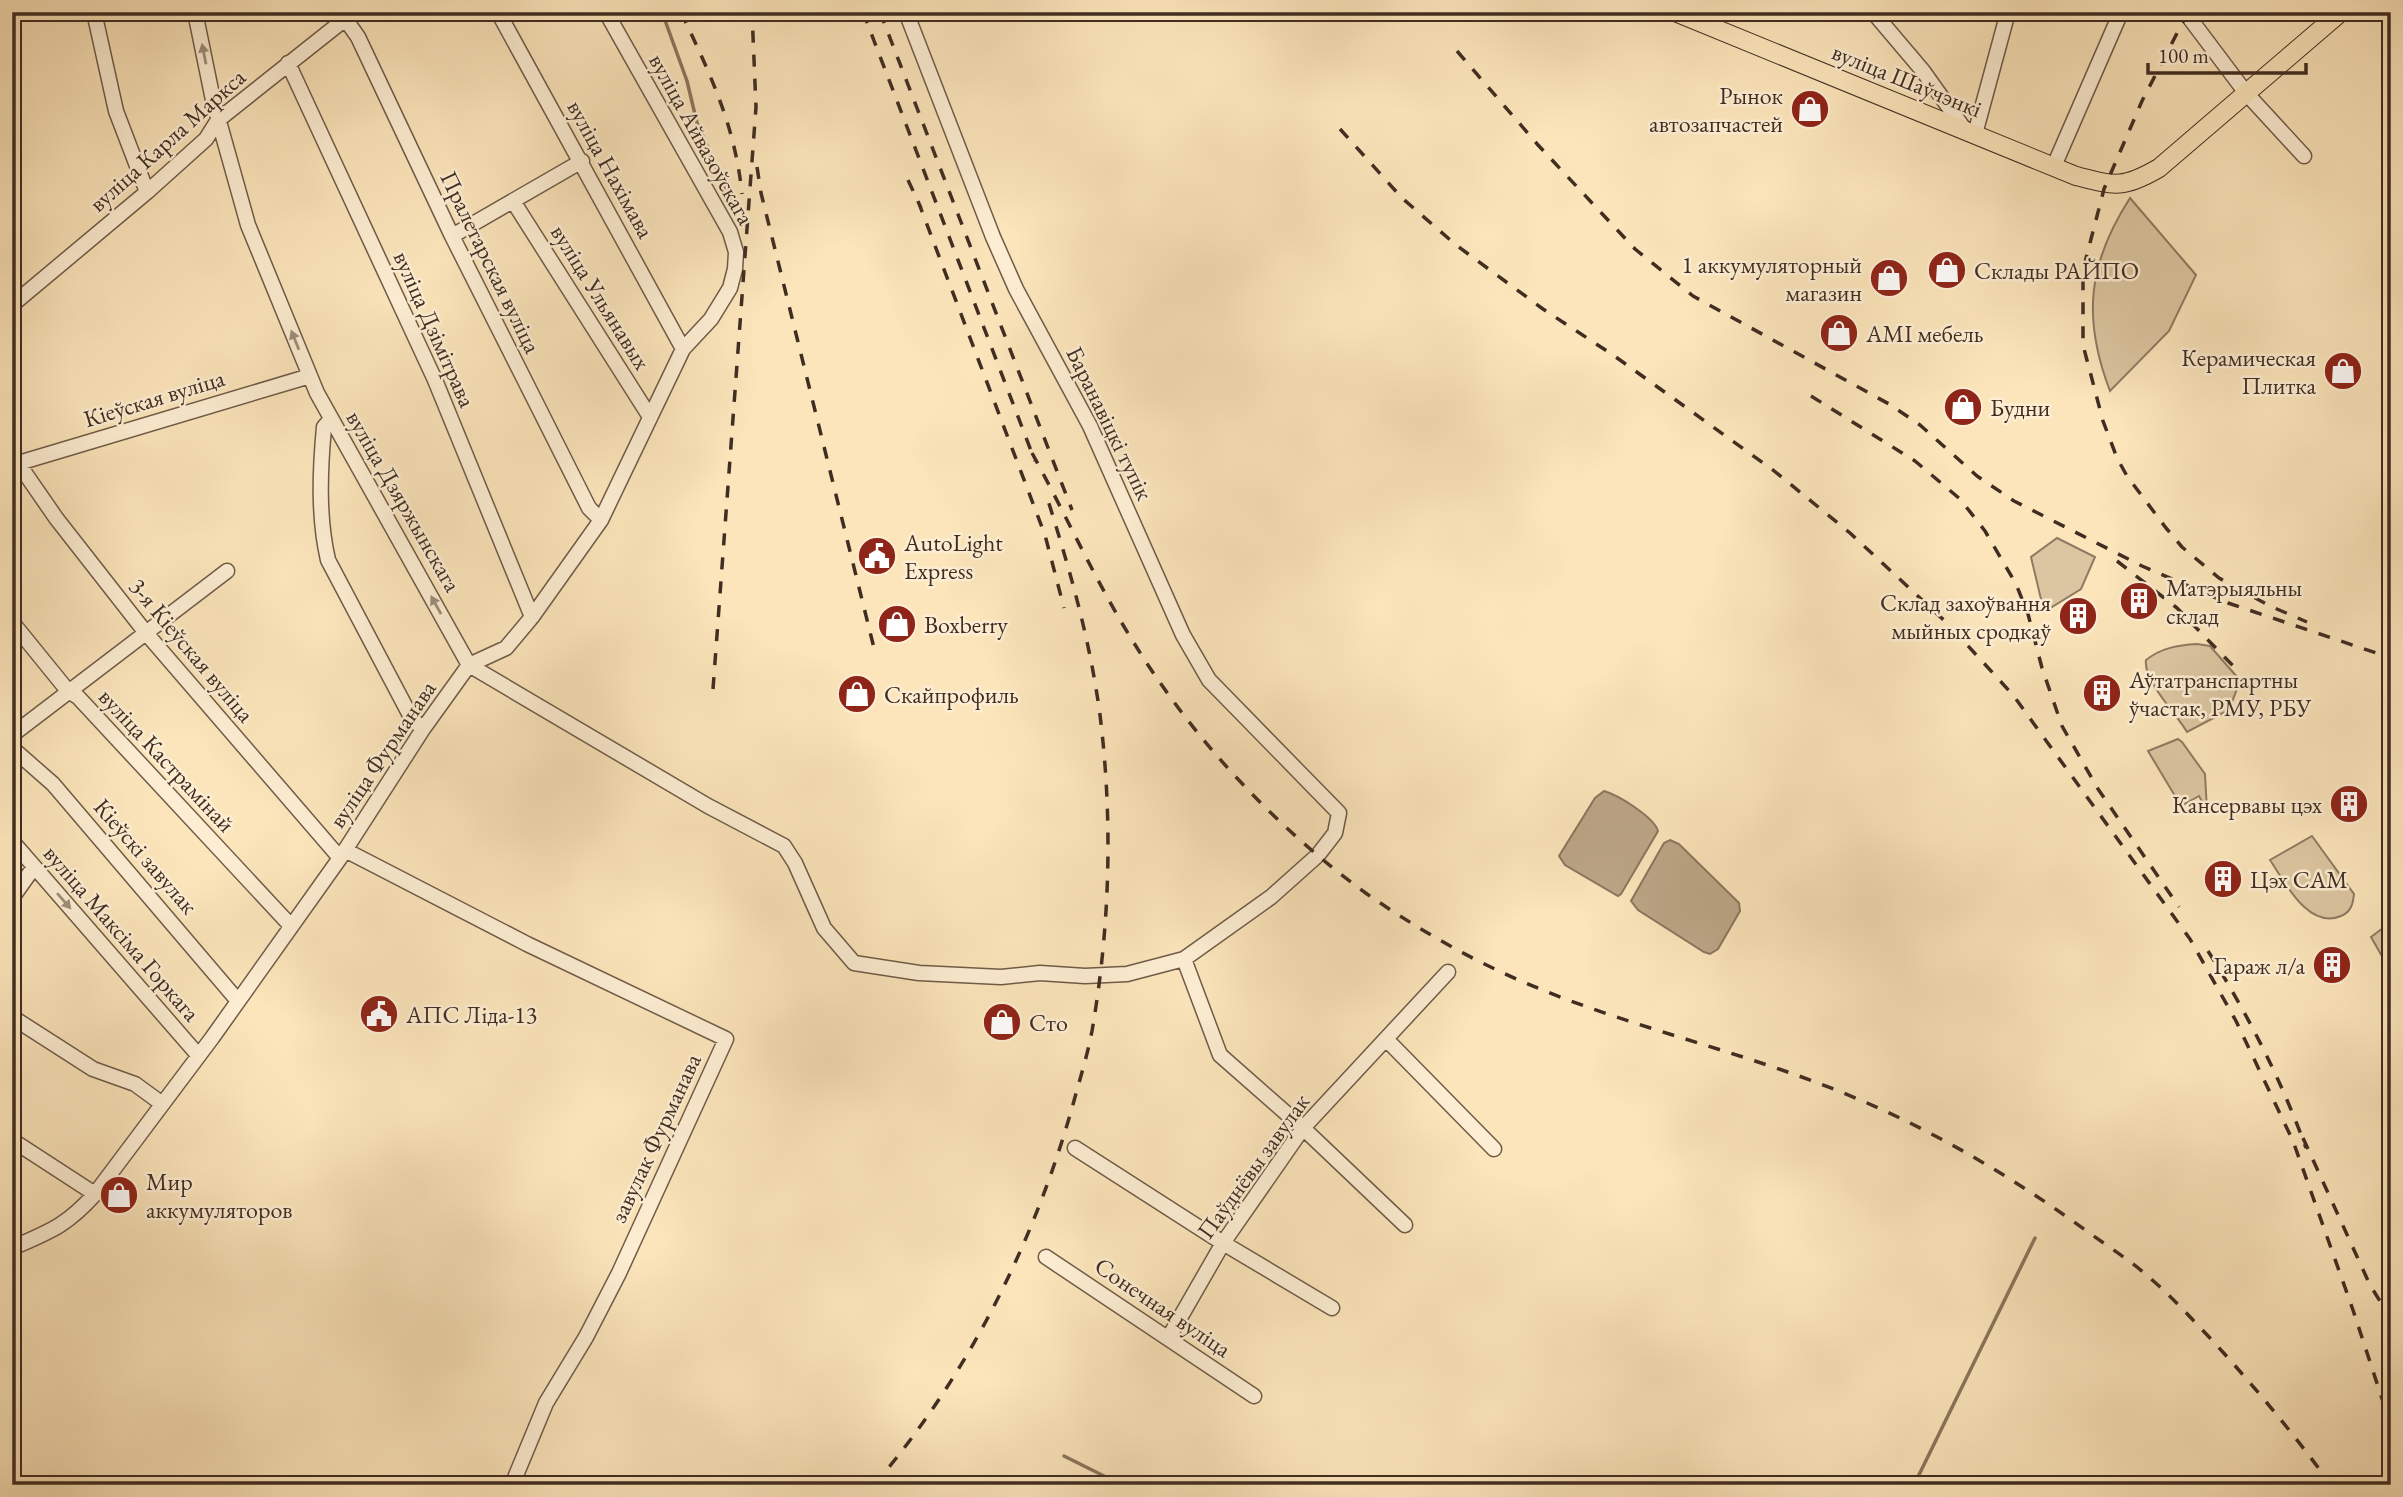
<svg xmlns="http://www.w3.org/2000/svg" width="2403" height="1497" viewBox="0 0 2403 1497" font-family="'EB Garamond',serif">
  <rect width="100%" height="100%" fill="#fce5bb"/>
  <filter id="stains"><feTurbulence type="fractalNoise" baseFrequency=".00286" numOctaves="4"/><feColorMatrix values="0 0 0 0 .2 0 0 0 0 .09 0 0 0 0 .02 0 0 0 .5 -.17"/></filter>
  <radialGradient id="worn" r=".72"><stop offset=".6" stop-color="#630" stop-opacity="0"/><stop offset="1" stop-color="#630" stop-opacity=".3"/></radialGradient>
  <!-- green -->
  <path fill="#dcc6a1" stroke="#8e7a62" stroke-width="2" d="M2130 198 2196 275 2169 331 2110 391C2082 318 2088 263 2130 198Z
    M2057 538 2095 557 2081 589 2044 612 2031 557Z
    M2197 644 2210 646 2238 678V686L2229 710 2187 732C2177 714 2143 681 2146 660 2161 648 2178 645 2197 644Z
    M2178 739 2182 742 2205 774 2207 810 2199 796 2181 806 2148 751Z
    M2312 836 2354 894C2353 904 2351 912 2341 916 2308 930 2285 882 2270 860Z
    M2391 922V972L2371 937Z"/>
  <!-- water -->
  <path fill="#bca687" stroke="#8a765f" stroke-width="2" d="M1604 791C1618 795 1654 817 1658 831L1621 894 1618 896 1565 865 1559 856 1595 798Z
    M1670 840 1679 844 1739 903 1740 911 1718 949 1710 954 1704 952 1638 910 1631 901 1664 843Z"/>
  <g fill="none" stroke-linecap="round" stroke-linejoin="round">
    <!-- stream -->
    <path stroke="#8a765f" stroke-width="3.5" d="M662 12 687 81 697 123 736 212
      M1064 1456 1122 1485
      M1914 1485 2035 1238"/>
    <!-- minor casing -->
    <g stroke="#6f5b48" stroke-width="17">
      <path id="minor" d="M94 12 116 111 147 192
        M195 12 213 100 248 225 317 393 469 665 708 806 784 846 795 863 824 928 854 963 919 973 1001 977 1040 973 1085 976 1127 974 1184 959 1271 897 1318 855 1335 833 1339 813 1209 680 1183 635 1090 426 1016 289 993 237 906 12
        M498 12 683 349
        M1873 12 1923 71 1965 130
        M2185 12 2246 93 2304 156
        M346 20 358 37 452 236 589 508 601 520
        M288 63 435 380 532 617
        M1975 134 2008 12
        M2054 166 2121 12
        M513 201 650 417
        M452 236 582 161
        M12 305 147 192 206 139 218 120 354 12
        M330 420 324 427C320 470 318 517 328 560L412 719 423 729
        M18 463 56 518 146 633 340 858
        M12 465 310 376
        M12 622 68 691 78 697 291 926
        M12 735 227 571
        M12 748 53 784 238 1001
        M12 841 198 1055
        M345 850 527 944 726 1039 619 1273 586 1337 546 1403 512 1485
        M12 898 34 867
        M1184 959 1220 1055 1303 1128 1405 1225
        M12 1017 93 1069 135 1084 161 1103
        M1387 1040 1494 1149
        M12 1140 95 1194
        M1075 1148 1223 1243 1332 1308
        M12 1248C51 1231 66 1226 95 1194L212 1038 340 858 423 729 469 665 506 648 532 617 601 520 683 349 711 319 730 288 735 269 736 252 730 232 606 12
        M1046 1257 1254 1396
        M1169 1337 1223 1243 1303 1128 1448 972"/>
    </g>
    <!-- major casing -->
    <g stroke="#402d22" stroke-width="20">
      <path id="major" d="M1675 12 2076 176C2115 186 2123 189 2159 168L2341 12
        M2387 12 2391 18"/>
    </g>
    <!-- minor -->
    <use href="#minor" stroke="#fdeed3" stroke-width="14"/>
    <!-- major -->
    <use href="#major" stroke="#fce5bb" stroke-width="18"/>
    <!-- rail -->
    <path stroke="#402d22" stroke-width="3.5" stroke-dasharray="12 12" stroke-linecap="butt" d="M681 12C710 74 735 125 742 194
      M863 12 1035 461
      M880 12 1072 510
      M2188 12 2142 101 2104 189 2083 270V345L2103 421 2117 458 2127 476 2166 528 2182 547 2219 578 2270 606 2307 622
      M1457 51 1538 145 1635 249 1693 296 1889 404 1920 425 1977 476 2014 501 2142 566 2228 603 2391 658
      M1340 129 1402 198 1456 245 1543 309 1613 355 1773 470 1850 533 1948 624 2013 695 2190 939 2236 1021 2293 1141 2353 1310 2391 1426
      M757 167 761 193 876 656
      M908 180 921 208
      M918 201 1045 535 1064 608
      M1811 396 1915 461 1960 499 1985 531 2016 584 2028 614 2042 668 2062 726 2098 789 2179 907
      M1032 453C1066 515 1097 584 1134 643 1193 739 1276 828 1367 894 1409 923 1454 950 1501 972 1610 1023 1730 1047 1841 1092 1930 1128 2011 1176 2088 1232 2109 1247 2131 1261 2150 1278 2172 1297 2191 1318 2211 1339 2254 1386 2294 1434 2331 1485
      M2117 561 2177 608 2240 673
      M713 689 756 107 752 12
      M2208 951C2247 1013 2281 1079 2306 1148
      M2303 1138 2370 1285 2391 1319
      M874 1485C967 1377 1033 1245 1072 1108 1079 1082 1087 1057 1092 1031 1110 927 1113 820 1100 715 1090 639 1069 567 1046 494"/>
  </g>
  <!-- one-way arrows -->
  <defs><path id="oneway-solid" d="M-6-.8H1V-3.2L6.5 0L1 3.2V.8H-6Z" transform="scale(1.75)"/></defs>
  <g fill="#9e8e7a">
    <use href="#oneway-solid" transform="translate(204 54) rotate(-101)"/>
    <use href="#oneway-solid" transform="translate(295 340) rotate(-112)"/>
    <use href="#oneway-solid" transform="translate(436 605) rotate(-119)"/>
    <use href="#oneway-solid" transform="translate(64 901) rotate(49)"/>
  </g>
  <!-- icons -->
  <defs>
    <g id="shop-disc" transform="scale(2.0125)"><circle r="9.5" fill="#8f2418" stroke="#fdeed3"/><path d="M-5-2.5h2.3a2.7 3.5 0 0 1 5.4 0H5L5.5 6h-11ZM-1.5-2.5h3a1.5 2.3 0 0 0-3 0Z" fill="#fff"/></g>
    <g id="civic-disc" transform="scale(2.0125)"><circle r="9.5" fill="#8f2418" stroke="#fdeed3"/><path d="M-.6-6.5H3V-4.5H.6V-3L4-1V1h2V6H-6V1h2V-1L-.6-3ZM-1.2 2.5V6h2.4V2.5Z" fill="#fff"/></g>
    <g id="building-disc" transform="scale(2.0125)"><circle r="9.5" fill="#8f2418" stroke="#fdeed3"/><path d="M-4-6H4V6H1V3H-1V6H-4ZM-2.5-4.3h1.7v1.8h-1.7ZM.8-4.3h1.7v1.8H.8ZM-2.5-1h1.7V.8h-1.7ZM.8-1h1.7V.8H.8Z" fill="#fff"/></g>
  </defs>
  <g fill-rule="evenodd">
    <use href="#shop-disc" x="1810" y="109"/>
    <use href="#shop-disc" x="1947" y="270"/>
    <use href="#shop-disc" x="1889" y="278"/>
    <use href="#shop-disc" x="1839" y="333"/>
    <use href="#shop-disc" x="2343" y="371"/>
    <use href="#shop-disc" x="1963" y="407"/>
    <use href="#civic-disc" x="877" y="556"/>
    <use href="#building-disc" x="2139" y="601"/>
    <use href="#building-disc" x="2078" y="616"/>
    <use href="#shop-disc" x="897" y="624"/>
    <use href="#building-disc" x="2102" y="693"/>
    <use href="#shop-disc" x="857" y="694"/>
    <use href="#building-disc" x="2349" y="804"/>
    <use href="#building-disc" x="2223" y="879"/>
    <use href="#building-disc" x="2332" y="965"/>
    <use href="#civic-disc" x="379" y="1014"/>
    <use href="#shop-disc" x="1002" y="1022"/>
    <use href="#shop-disc" x="119" y="1195"/>
  </g>
  <g text-anchor="middle" dominant-baseline="central" stroke-width="5" stroke-linejoin="round" paint-order="stroke">
    <!-- street labels -->
    <g font-size="24" fill="#402d22" stroke="#fdeed3">
      <text transform="translate(1907 80) rotate(22)">вуліца Шаўчэнкі</text>
      <text transform="translate(702 139) rotate(61)">вуліца Айвазоўскага</text>
      <text transform="translate(167 140) rotate(-42)">вуліца Карла Маркса</text>
      <text transform="translate(611 169) rotate(61)">вуліца Нахімава</text>
      <text transform="translate(491 262) rotate(64)">Пралетарская вуліца</text>
      <text transform="translate(601 297) rotate(58)">вуліца Ульянавых</text>
      <text transform="translate(435 329) rotate(66)">вуліца Дзімітрава</text>
      <text transform="translate(154 398) rotate(-17)">Кіеўская вуліца</text>
      <text transform="translate(1110 423) rotate(64)">Баранавіцкі тупік</text>
      <text transform="translate(404 501) rotate(60)">вуліца Дзяржынскага</text>
      <text transform="translate(192 650) rotate(50)">3-я Кіеўская вуліца</text>
      <text transform="translate(382 754) rotate(-56)">вуліца Фурманава</text>
      <text transform="translate(167 760) rotate(47)">вуліца Кастрамінай</text>
      <text transform="translate(146 856) rotate(49)">Кіеўскі завулак</text>
      <text transform="translate(122 933) rotate(49)">вуліца Максіма Горкага</text>
      <text transform="translate(655 1138) rotate(-65)">завулак Фурманава</text>
      <text transform="translate(1253 1166) rotate(-54)">Паўднёвы завулак</text>
      <text transform="translate(1163 1307) rotate(34)">Сонечная вуліца</text>
    </g>
    <!-- poi labels -->
    <g font-size="24" fill="#402d22" stroke="#fdeed3" text-anchor="start">
      <text x="1783" y="95" text-anchor="end">Рынок<tspan x="1783" dy="28">автозапчастей</tspan></text>
      <text x="1862" y="264" text-anchor="end">1 аккумуляторный<tspan x="1862" dy="28">магазин</tspan></text>
      <text x="1974" y="270">Склады РАЙПО</text>
      <text x="1866" y="333">AMI мебель</text>
      <text x="2316" y="357" text-anchor="end">Керамическая<tspan x="2316" dy="28">Плитка</tspan></text>
      <text x="1990" y="407">Будни</text>
      <text x="904" y="542">AutoLight<tspan x="904" dy="28">Express</tspan></text>
      <text x="2166" y="587">Матэрыяльны<tspan x="2166" dy="28">склад</tspan></text>
      <text x="2051" y="602" text-anchor="end">Склад захоўвання<tspan x="2051" dy="28">мыйных сродкаў</tspan></text>
      <text x="924" y="624">Boxberry</text>
      <text x="2129" y="679">Аўтатранспартны<tspan x="2129" dy="28">ўчастак, РМУ, РБУ</tspan></text>
      <text x="884" y="694">Скайпрофиль</text>
      <text x="2322" y="804" text-anchor="end">Кансервавы цэх</text>
      <text x="2250" y="879">Цэх САМ</text>
      <text x="2305" y="965" text-anchor="end">Гараж л/а</text>
      <text x="406" y="1014">АПС Ліда-13</text>
      <text x="1029" y="1022">Сто</text>
      <text x="146" y="1181">Мир<tspan x="146" dy="28">аккумуляторов</tspan></text>
    </g>
  </g>
  <!-- margin -->
  <rect width="2403" height="1497" fill="none" stroke="#fce5bb" stroke-width="42"/>
  <rect x="14" y="14" width="2375" height="1469" fill="none" stroke="#402d22" stroke-width="3.5"/>
  <rect x="21" y="21" width="2361" height="1455" fill="none" stroke="#402d22" stroke-width="2"/>
  <!-- scale -->
  <path d="M2148 63v10h158v-10" fill="none" stroke="#402d22" stroke-width="3.5"/>
  <text x="2158" y="63" font-size="21" fill="#402d22" stroke="#fdeed3" stroke-width="5" paint-order="stroke">100 m</text>
  <rect width="100%" height="100%" filter="url(#stains)"/>
  <rect width="100%" height="100%" fill="url(#worn)"/>
</svg>
